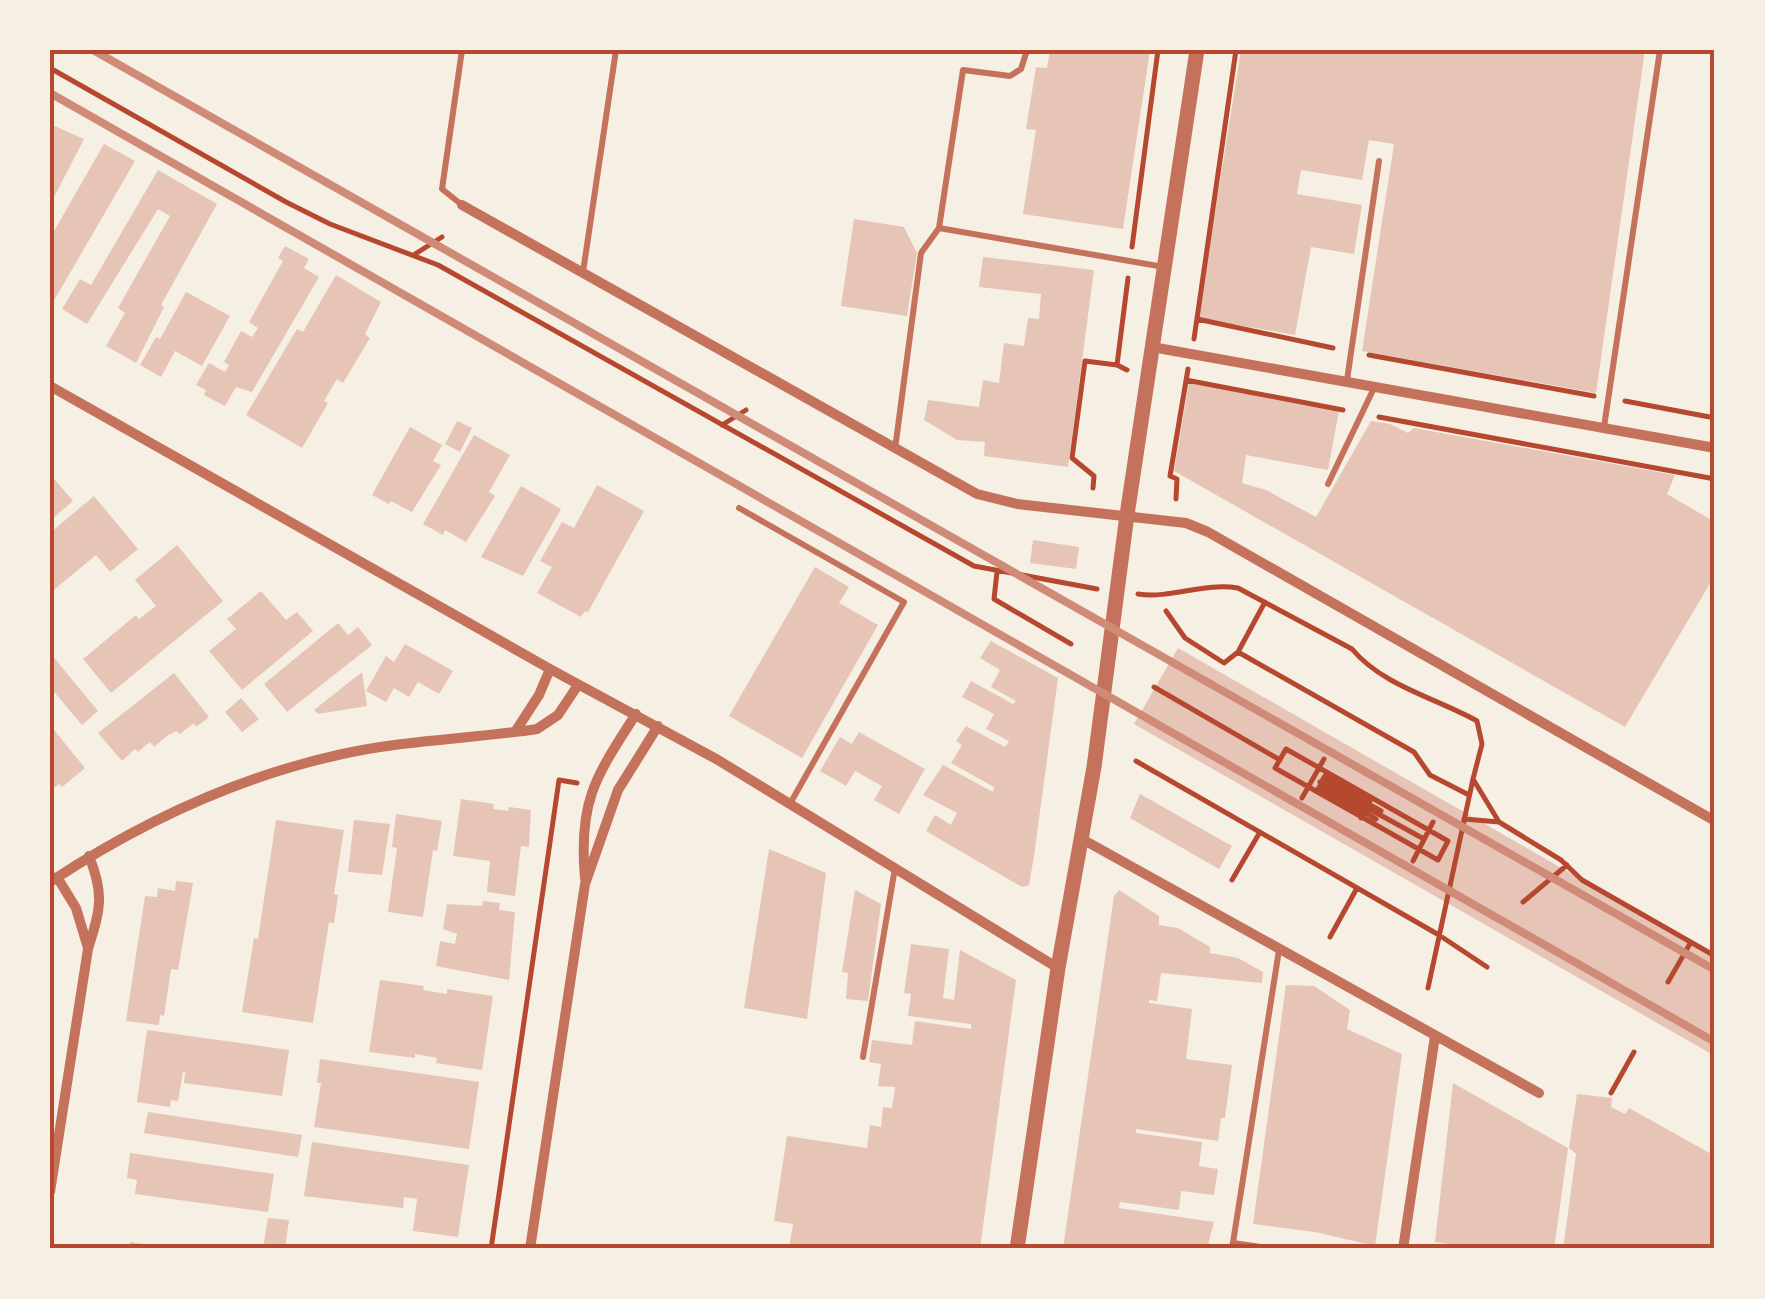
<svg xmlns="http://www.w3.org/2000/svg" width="1765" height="1299" viewBox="0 0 1765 1299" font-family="'Crimson Pro',serif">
  <rect width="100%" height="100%" fill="#f6efe4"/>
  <!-- building -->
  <path fill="#e6c5b7" d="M1050 50H1150L1123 229 1023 214 1036 130 1026 129 1036 67 1047 68Z
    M1241 50H1645L1596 393 1362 351 1394 144 1369 140 1362 180 1301 170 1297 194 1362 205 1354 254 1311 247 1295 335 1198 318Z
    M50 124 84 139 50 205Z
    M104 144 135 161 52 304 50 238Z
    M158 170 217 204 161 305 164 307 136 363 106 346 125 313 118 308 170 216 158 209 87 324 62 309 80 279 91 285Z
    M854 219 904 227 917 253 907 316 841 306Z
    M285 246 309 259 304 268 319 277 252 392 236 387 225 406 204 395 206 390 196 385 209 363 225 372 229 365 224 362 241 331 252 337 258 328 249 322 283 261 278 258Z
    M983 257 1094 270 1068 467 984 456 985 442 957 440 924 420 928 400 979 407 983 380 999 383 1004 343 1024 346 1028 318 1039 319 1041 294 979 287Z
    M336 275 381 302 365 334 370 338 343 383 337 379 324 401 328 403 302 448 246 415 297 329 303 332Z
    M186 292 230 316 202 366 175 351 161 377 140 365 156 337 160 339Z
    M1189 382 1339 411 1328 470 1246 455 1242 483 1266 490 1316 517 1371 421 1390 424 1408 433 1414 428 1675 475 1667 494 1715 522V575L1625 727 1174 471Z
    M457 421 472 428 460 452 445 444Z
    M410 427 442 445 433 461 441 465 412 512 391 501 389 504 372 495Z
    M474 435 510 455 489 492 495 496 466 542 445 530 443 535 423 524Z
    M50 474 73 501 50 521Z
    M597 485 644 511 588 612 585 611 581 617 537 593 552 567 540 561 562 522 574 528Z
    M521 486 561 509 523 576 481 557Z
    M94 496 138 549 110 572 96 555 50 593V533Z
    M1033 540 1079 547 1076 569 1030 563Z
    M177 545 223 601 111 693 83 659 136 615 139 619 156 606 135 580Z
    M815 567 849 587 839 603 878 625 802 758 729 716Z
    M261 591 286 620 297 612 313 631 242 690 209 651 236 629 227 619Z
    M338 623 348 635 358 627 372 645 287 712 264 684Z
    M991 641 1058 678 1034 856 1029 885 1022 887 926 831 935 815 951 825 957 813 923 795 943 765 993 792 994 787 951 763 962 745 956 741 966 726 1005 747 1009 741 986 729 994 714 962 697 971 681 1013 704 1016 701 991 687 1000 670 980 658Z
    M405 644 453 671 439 694 418 682 409 697 394 688 386 702 366 691 386 656 394 662Z
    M1178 648 1715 956V1056L1134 724Z
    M50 653 98 711 82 725 50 687Z
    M362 672 367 706 318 714 314 710Z
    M174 673 209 717 196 727 194 723 180 734 177 731 168 735 154 747 150 742 138 752 135 749 122 761 98 733Z
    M241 698 259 719 242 732 225 712Z
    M50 725 85 768 62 787 59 784 50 791Z
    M859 732 925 769 899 814 874 800 882 786 855 771 846 786 820 771 840 737 852 744Z
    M1140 794 1232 846 1219 869 1130 818Z
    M461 799 494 804 493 809 508 811 509 807 531 810 529 847 521 846 515 896 487 892 490 861 453 856Z
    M396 814 442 821 437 851 433 850 423 917 388 912 397 848 392 847Z
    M276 820 344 830 334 894 338 895 334 923 329 922 313 1023 242 1012 254 938 258 939Z
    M354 820 390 824 382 875 348 872Z
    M769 849 826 873 807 1019 744 1008Z
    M176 881 193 883 178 970 171 969 164 1016 160 1015 159 1025 126 1021 145 896 157 897 158 888 175 891Z
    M855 890 881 904 868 1001 846 999 848 973 842 972Z
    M1119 890 1159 916V925L1178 928 1210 947V953L1238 958 1263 972 1262 983 1161 973 1157 1001 1149 1000V1003L1192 1009 1186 1059 1232 1065 1225 1118H1221L1218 1141 1136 1129V1133L1202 1142 1199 1166 1218 1169 1214 1195 1181 1191 1179 1210 1120 1202 1119 1208 1214 1222 1207 1249 1188 1246V1249H1063L1114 896Z
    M483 901 500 903 499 910 515 912 509 980 436 966 440 941 455 944 457 934 443 929 447 904 482 906Z
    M911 944 949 949 943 998 954 1000 960 950 1016 980 980 1249H789L793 1224 774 1221 787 1136 867 1148 870 1125 881 1127 883 1107 892 1108 895 1087 878 1086 881 1064 869 1062 872 1040 912 1045 915 1021 971 1029V1024L908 1016 911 994 904 993Z
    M380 980 424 986 423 990 447 994V989L493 996 482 1070 436 1063 437 1058 415 1054V1058L369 1052Z
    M1286 985 1314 986 1350 1010 1347 1029 1402 1054 1375 1246 1315 1232 1253 1224Z
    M147 1030 289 1050 282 1096 184 1083 185 1072H183L178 1101 171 1100 170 1107 137 1102Z
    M320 1059 479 1082 469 1149 314 1127 321 1083H317Z
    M1453 1083 1568 1148 1554 1249H1482L1435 1242Z
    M1577 1094 1612 1098 1611 1107 1625 1114 1629 1108 1715 1156V1249H1563L1576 1154 1569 1148Z
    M148 1112 302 1135 298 1157 144 1133Z
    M312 1142 469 1165 458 1237 413 1231 417 1199 404 1197 403 1208 304 1196Z
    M130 1153 274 1174 268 1212 135 1194 137 1180 127 1178Z
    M268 1218 289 1220 285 1249H263Z
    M130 1242 164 1247V1249H129Z"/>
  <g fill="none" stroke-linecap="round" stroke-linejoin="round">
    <!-- path -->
    <path stroke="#b5482f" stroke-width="5" d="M50 68 286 202 330 224 438 265 974 566 1097 589
      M1132 247 1158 50
      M415 254 442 237
      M1197 319 1333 348
      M1194 339 1236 50
      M1369 355 1594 396
      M1117 365 1128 278
      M1186 380 1343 410
      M1625 401 1715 418
      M1379 417 1715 479
      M722 425 746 410
      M1093 488 1094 476 1072 458 1085 361 1117 365 1127 370
      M1176 499 1177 479 1170 476 1188 369
      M997 572 994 599 1071 644
      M1138 594C1172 599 1204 582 1238 588L1352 649C1383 686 1436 698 1477 721L1482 744 1473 779 1499 822 1561 860 1582 880 1715 956
      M1166 611 1185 638 1224 663 1238 652 1414 752 1430 775 1469 795
      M1238 652 1265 602
      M1154 687 1280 760
      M1286 749 1448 841 1438 860 1275 768Z
      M1136 761 1439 935 1487 967
      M1320 782 1424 839
      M1302 798 1324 759
      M1370 801 1325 776 1323 779 1381 811
      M1361 818 1363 814 1318 789 1320 786 1376 819
      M1464 819 1499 822
      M1413 861 1433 822
      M1232 880 1260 832
      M1523 902 1567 865
      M1330 937 1357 888
      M1668 982 1691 942
      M1428 988 1473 779
      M1611 1093 1634 1052
      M491 1249 559 780 577 783"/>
    <!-- service -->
    <path stroke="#c5725c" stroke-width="6" d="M462 50 442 189 462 205
      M939 228 1164 267
      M583 272 616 50
      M1347 380 1379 161
      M1604 427 1660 50
      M895 449 921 253 939 228 963 70 1010 76 1021 69 1027 50
      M1328 484 1375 386
      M739 508 904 602 791 802
      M863 1057 895 868
      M1233 1243 1276 1249
      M1232 1249 1279 950"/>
    <!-- minor -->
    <path stroke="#c5725c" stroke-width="10" d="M462 205 977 494 1017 504 1186 523 1208 532 1715 821
      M1152 347 1715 448
      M50 386 550 669 718 760 1058 968
      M515 732 539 695 550 669
      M1082 839 1539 1093
      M57 877 76 908 88 948
      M585 878C578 801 596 776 636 714
      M50 882C138 824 235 778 338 755 403 740 471 739 537 729L558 715 578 685
      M50 1192 88 949C100 910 105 896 89 856
      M530 1249 585 884 618 790 658 726
      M1403 1249 1435 1036"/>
    <!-- tertiary -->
    <path stroke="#c5725c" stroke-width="15" d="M1017 1249 1058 968 1094 767 1127 515 1197 50"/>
    <!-- rail -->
    <path stroke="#cf8b77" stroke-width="8" d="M93 50 1715 970
      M50 93 1715 1042"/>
  </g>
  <!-- border -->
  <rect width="1765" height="1299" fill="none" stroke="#f6efe4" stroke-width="105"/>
  <rect x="52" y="52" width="1660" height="1194" fill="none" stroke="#b5482f" stroke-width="4"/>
</svg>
